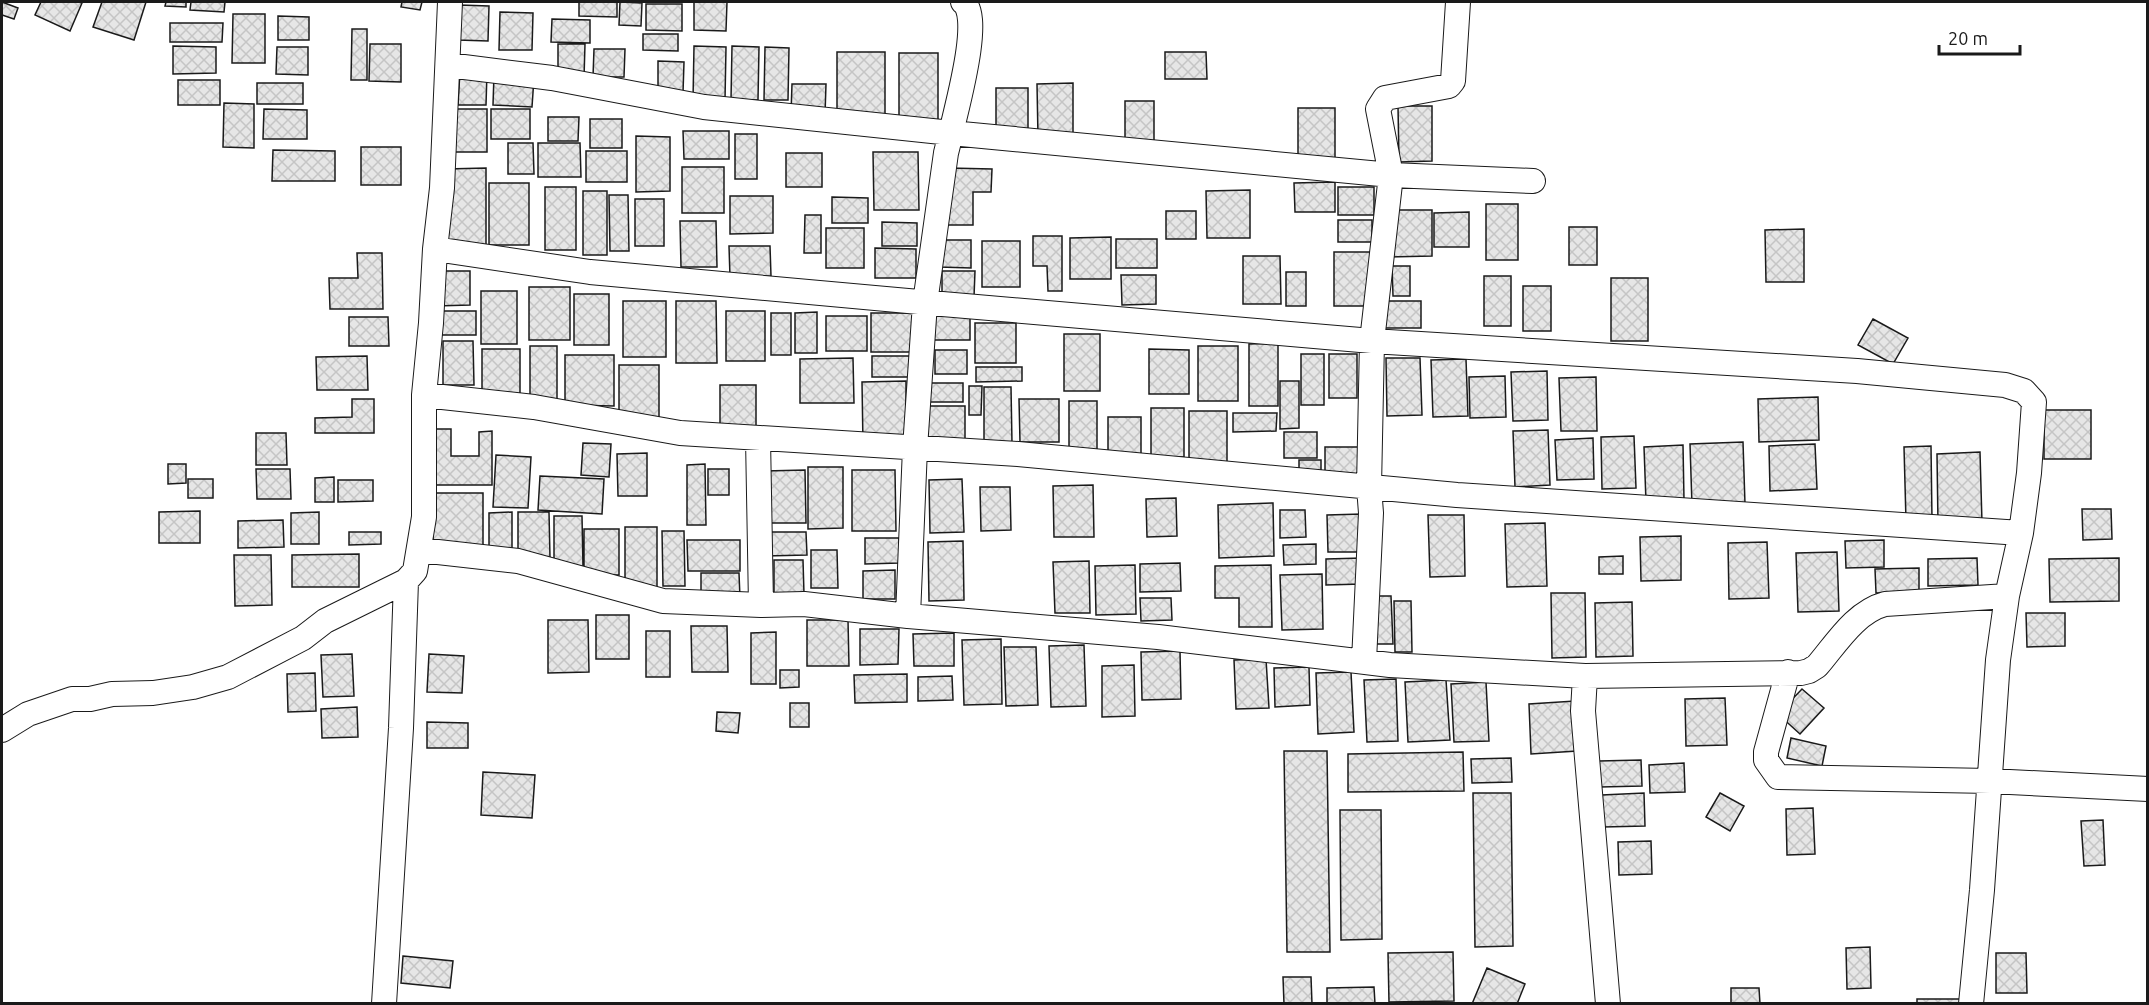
<svg xmlns="http://www.w3.org/2000/svg" width="2149" height="1005" viewBox="0 0 2149 1005" font-family="Ubuntu,sans-serif">
  <defs>
    <pattern id="building-cross-hatch" width="8" height="8" patternUnits="userSpaceOnUse" patternTransform="scale(1.5)"><rect width="8" height="8" fill="#e6e6e6"/><path d="M0 0l8 8M0 8l8-8" fill="none" stroke="#c5c5c5"/></pattern>
  </defs>
  <rect width="100%" height="100%" fill="#fff"/>
  <!-- building -->
  <path fill="url(#building-cross-hatch)" stroke="#1a1a1a" stroke-width="1.5" d="M2 2 18 8 14 19 2 15Z
    M41 2H79L82 3 70 31 35 15Z
    M102 2H146L134 40 93 27Z
    M166 2H186V7L165 6Z
    M191 2H225L224 12 190 10Z
    M402 2H422L420 10 401 7Z
    M579 2H617V17L579 16Z
    M620 2 642 3 641 26 619 25Z
    M694 2H727L726 31 694 30Z
    M646 4H682V31L646 30Z
    M459 5 489 6 488 41 458 40Z
    M500 12 533 13 532 50H499Z
    M233 14H265V63H232Z
    M278 16 309 17V40H278Z
    M552 19 590 20V43L551 42Z
    M170 23H223L222 42H170Z
    M352 29H367V80H351Z
    M643 34H678V51L643 50Z
    M370 44H401V82L369 81Z
    M558 44H585L584 78H558Z
    M173 46 216 47V73L173 74Z
    M694 46 726 47 725 100H693Z
    M732 46 759 47 758 100H731Z
    M277 47H308V75L276 74Z
    M765 47 789 48 788 100H764Z
    M594 49H625L624 77H593Z
    M837 52H885V120H837Z
    M1165 52H1206L1207 79H1165Z
    M899 53H938V121H899Z
    M658 61 684 62 683 93H658Z
    M460 71 487 72 486 105H458Z
    M494 75 534 78 532 107 493 105Z
    M178 80H220V105H178Z
    M257 83H303V104H257Z
    M1073 83V136L1038 137 1037 84Z
    M792 84H826L825 115 791 114Z
    M996 88H1028V133H996Z
    M1125 101H1154V150L1125 151Z
    M224 103 254 104V148L223 147Z
    M1398 106H1432V161L1399 162Z
    M1298 108H1335V159L1298 160Z
    M264 109 307 110V139H263Z
    M455 109H487V152H455Z
    M491 109H530V139H491Z
    M548 117H579L578 141H548Z
    M590 119H622V148H590Z
    M683 131H729V159H684Z
    M735 134H757V179H735Z
    M636 136 670 137V191L636 192Z
    M508 143H533L534 174H508Z
    M538 143H580L581 177H538Z
    M361 147H401V185H361Z
    M273 150 335 151V181H272Z
    M586 151H627V182H586Z
    M873 152H918L919 210H874Z
    M786 153H822V187H786Z
    M682 167H724V213H682Z
    M486 168V247H446V169Z
    M948 168 992 169 991 192H973V225H948Z
    M1335 182V212H1295L1294 183Z
    M489 183H529V245H489Z
    M545 187H576V250H545Z
    M1338 187H1374V215H1338Z
    M1250 190V238H1207L1206 191Z
    M583 191H607V255H583Z
    M609 195H628L629 251H610Z
    M730 196H773V233L730 234Z
    M832 197 868 198V223H832Z
    M635 199H664V246H635Z
    M1486 204H1518V260H1486Z
    M1388 210H1432V256L1388 257Z
    M1166 211H1196V239H1166Z
    M1469 212V247H1434V213Z
    M805 215H821V253H804Z
    M1338 220H1372V242H1338Z
    M680 221H716L717 267H681Z
    M882 222 917 223V246H882Z
    M1569 227H1597V265H1569Z
    M826 228H864V268H826Z
    M1804 229V282H1766L1765 230Z
    M1033 236H1062V291H1048L1047 266H1033Z
    M1111 237V279H1070V238Z
    M1116 239H1157V268H1116Z
    M939 240H971V268L939 267Z
    M982 241H1020V287H982Z
    M729 246H770L771 276 730 277Z
    M875 248 916 249V278H875Z
    M1334 252H1372V306H1334Z
    M357 253H382L383 309H330L329 278H358Z
    M1243 256H1280L1281 304H1243Z
    M1392 266H1410V296H1393Z
    M435 271H470V305L435 306Z
    M942 271H975L974 297H942Z
    M1286 272H1306V306H1286Z
    M1121 275H1156V304L1122 305Z
    M1484 276H1511V326H1484Z
    M1611 278H1648V341H1611Z
    M1523 286H1551V331H1523Z
    M529 287H570V340H529Z
    M481 291H517V344H481Z
    M574 294H609V345H574Z
    M623 301H666V357H623Z
    M676 301H716L717 363H676Z
    M1383 301H1421V328H1383Z
    M437 311H476V335H437Z
    M726 311H765V361H726Z
    M817 312V353H795V313Z
    M771 313H791V355H771Z
    M871 313H913V352H871Z
    M933 314 970 315V340H933Z
    M826 316H867V351H826Z
    M349 317H388L389 346H349Z
    M1873 319 1908 338 1893 364 1858 345Z
    M975 323H1016V363H975Z
    M1064 334H1100V391H1064Z
    M443 341H473L474 385H443Z
    M1278 343V406H1249V344Z
    M530 346H557V399H530Z
    M1198 346H1238V401H1198Z
    M482 349H520V394L482 395Z
    M1149 349 1189 350V394H1149Z
    M935 350H967V374H935Z
    M1301 354H1324V405H1301Z
    M1329 354H1357V398H1329Z
    M565 355H614V406L565 405Z
    M367 356 368 390H317L316 357Z
    M872 356H914L913 377H872Z
    M853 358 854 403H800V359Z
    M1386 358H1420L1422 415 1387 416Z
    M1466 359 1468 416 1433 417 1431 360Z
    M619 365H659V417H619Z
    M976 367H1022V381L976 382Z
    M1547 371 1548 420 1513 421 1511 372Z
    M1505 376 1506 417 1470 418 1469 377Z
    M1596 377 1597 431H1561L1559 378Z
    M906 381V444L863 445 862 382Z
    M1280 381H1299V428L1280 429Z
    M928 383H963V402H929Z
    M720 385H756V428H720Z
    M969 386H982L981 415H969Z
    M984 387H1011L1012 443H984Z
    M1818 397 1819 440 1759 442 1758 399Z
    M352 399H374V433H315V418L352 417Z
    M1019 399H1059V442H1020Z
    M1069 401H1097V451H1069Z
    M927 406H965V445H927Z
    M1151 408H1184V457H1151Z
    M2044 410H2091V459H2044Z
    M1189 411H1227V463H1189Z
    M1233 413H1277L1276 431 1233 432Z
    M1108 417H1141V458L1108 457Z
    M429 429H451V456H479V432L492 431V485H429Z
    M1548 430 1550 485 1515 487 1513 431Z
    M1284 432H1317V458H1284Z
    M256 433H286L287 465H256Z
    M1634 436 1636 488 1602 489 1601 437Z
    M1593 438 1594 479 1557 480 1555 440Z
    M1743 442 1745 504 1692 506 1690 444Z
    M583 443 611 444 609 477 581 475Z
    M1815 444 1817 489 1770 491 1769 446Z
    M1683 445 1684 500 1646 502 1644 447Z
    M1931 446 1932 520 1906 521 1904 447Z
    M1325 447H1366V476H1325Z
    M1980 452 1982 523 1938 524 1937 454Z
    M647 453V496H618L617 454Z
    M496 455 531 457 528 508 493 507Z
    M1299 460H1321V480H1299Z
    M168 464H186V483L168 484Z
    M705 464 706 525H687V465Z
    M808 467H843V528L808 529Z
    M256 469H290L291 499H257Z
    M708 469H729V495H708Z
    M805 470 806 523H766L765 471Z
    M852 470H895L896 531H852Z
    M540 476 604 479 602 514 538 510Z
    M334 477V502H315V478Z
    M188 479H213V498H188Z
    M962 479 964 532 930 533 929 480Z
    M338 480H373V501L338 502Z
    M1093 485 1094 537H1054L1053 486Z
    M980 487H1010L1011 530 981 531Z
    M433 493H483V549L433 550Z
    M1176 498 1177 536 1147 537 1146 499Z
    M1273 503 1274 556 1219 558 1218 505Z
    M2082 509H2111L2112 539 2083 540Z
    M1280 510H1305L1306 537 1280 538Z
    M200 511V543H159V512Z
    M319 512V544H291V513Z
    M512 512V555H489V513Z
    M518 512H549L550 558H518Z
    M1362 514 1363 552H1328L1327 515Z
    M1428 515H1464L1465 576 1430 577Z
    M554 516H582L583 568H554Z
    M283 520 284 547 238 548V521Z
    M1545 523 1547 586 1507 587 1505 524Z
    M625 527H657V587H625Z
    M584 529H619V575H584Z
    M662 531H684L685 586H663Z
    M349 532H381V544L349 545Z
    M765 532H806L807 555 765 556Z
    M1681 536V580L1641 581 1640 537Z
    M865 538H899V563L865 564Z
    M687 540H740V571H688Z
    M1884 540V567L1846 568 1845 541Z
    M963 541 964 600 929 601 928 542Z
    M1767 542 1769 598 1729 599 1728 543Z
    M1316 544V564L1284 565 1283 545Z
    M811 550H837L838 588H811Z
    M1837 552 1839 611 1798 612 1796 553Z
    M359 554V587H292V555Z
    M234 555H271L272 605 235 606Z
    M1623 556V574H1599V557Z
    M1362 558V584L1326 585V559Z
    M1977 558 1978 585 1928 586V559Z
    M2119 558V601L2050 602 2049 559Z
    M774 560H803L804 594H774Z
    M1089 561 1090 613H1055L1053 562Z
    M1180 563 1181 591 1140 592V564Z
    M1135 565 1136 614 1096 615 1095 566Z
    M1271 565 1272 627H1239V598H1215V566Z
    M1919 568V592L1876 593 1875 569Z
    M895 570V599H863V571Z
    M701 573H739L740 598H701Z
    M1322 574 1323 629 1282 630 1280 575Z
    M1551 593H1585L1586 657 1552 658Z
    M1370 596H1391L1393 644H1372Z
    M1140 598H1171L1172 620 1141 621Z
    M1394 601H1411L1412 652H1395Z
    M1632 602 1633 656 1596 657 1595 603Z
    M2026 613H2065V646L2027 647Z
    M596 615H629V659H596Z
    M548 620H588L589 672 548 673Z
    M807 620H848L849 666H807Z
    M691 626H727L728 672H692Z
    M860 629H899L898 664 860 665Z
    M646 631H670V677H646Z
    M776 632V684H751V633Z
    M954 633V666H914L913 634Z
    M1001 639 1002 704 964 705 962 640Z
    M1084 645 1086 706 1051 707 1049 646Z
    M1004 647H1036L1038 705 1006 706Z
    M1180 651 1181 699 1142 700 1141 652Z
    M352 654 354 696 323 697 321 655Z
    M429 654 464 656 462 693 427 692Z
    M1266 659 1269 708 1236 709 1234 660Z
    M1134 665 1135 716 1102 717V666Z
    M1309 667 1310 705 1275 707 1274 668Z
    M780 670H799V687L780 688Z
    M1351 672 1354 732 1318 734 1316 673Z
    M315 673 316 711 288 712 287 674Z
    M907 674V702L855 703 854 675Z
    M952 676 953 700 918 701V677Z
    M1396 679 1398 741 1367 742 1364 680Z
    M1446 680 1450 740 1408 742 1405 682Z
    M1486 682 1489 741 1454 742 1451 684Z
    M1802 689 1824 708 1800 734 1778 714Z
    M1725 698 1727 745 1686 746 1685 699Z
    M1575 701 1577 751 1531 754 1529 704Z
    M790 703H809V727H790Z
    M357 707 358 737 322 738 321 709Z
    M717 712 740 713 738 733 716 731Z
    M427 722 468 723V748H427Z
    M1791 738 1826 746 1822 766 1787 758Z
    M1284 751H1327L1330 952H1287Z
    M1463 752 1464 791 1348 792V754Z
    M1511 758 1512 782 1472 783 1471 759Z
    M1641 760 1642 786 1600 787 1599 761Z
    M1684 763 1685 792 1650 793 1649 765Z
    M483 772 535 775 532 818 481 815Z
    M1473 793H1511L1513 946 1475 947Z
    M1644 793 1645 826 1603 827 1602 795Z
    M1720 793 1744 806 1730 831 1706 817Z
    M1813 808 1815 854 1787 855 1786 809Z
    M1340 810H1381L1382 939 1341 940Z
    M2103 820 2105 865 2084 866 2081 821Z
    M1651 841 1652 874 1619 875 1618 842Z
    M1870 947 1871 988 1847 989 1846 948Z
    M1453 952 1454 1001 1389 1002 1388 953Z
    M1996 953H2026L2027 993H1996Z
    M403 956 453 961 450 988 401 983Z
    M1487 968 1525 984 1517 1004H1472Z
    M1283 977H1311L1312 1004H1284Z
    M1374 987 1375 1004H1327V988Z
    M1731 988H1759L1760 1004H1731Z
    M1917 999H1965V1004H1917Z"/>
  <g fill="none" stroke-linecap="round" stroke-linejoin="round">
    <!-- street casing -->
    <g stroke="#1a1a1a" stroke-width="26">
      <path id="street" d="M963 2C983 16 956 109 951 133L1391 175 1533 181
        M448 65 552 78 704 107 951 133 946 153 925 303 915 448 908 616 1158 637 1390 665 1585 676 1583 711 1608 1004
        M435 249 590 272 919 302 1372 341 1857 371 2005 385 2024 391 2034 402 2029 473 2021 533
        M424 395 534 407 680 433 1018 454 1457 495 2021 533 2007 596 1998 660 1982 890 1971 1004
        M758 438 761 605
        M420 550 518 561 663 601 761 605 804 604 908 616
        M1364 661 1371 513 1369 487 1372 341 1391 175 1378 109 1385 98 1449 86 1453 81 1458 2
        M1788 672 1766 752V760L1778 777 1990 781 2148 789
        M1585 676 1801 673 1809 671 1817 666C1836 644 1855 612 1885 604L2007 596
        M2 730 28 714 72 699H90L112 694 153 693 193 687 228 677 303 638 325 621 406 581 415 571 424 517V395L431 323 435 249 442 188 450 2
        M384 1004 401 728 406 581"/>
    </g>
    <!-- street -->
    <use href="#street" stroke="#fff" stroke-width="24"/>
  </g>
  <!-- border -->
  <rect width="2149" height="1005" fill="none" stroke="#1a1a1a" stroke-width="6"/>
  <!-- scale -->
  <path d="M1939 45v9h81v-9" fill="none" stroke="#1a1a1a" stroke-width="3"/>
  <text x="1948" y="45" font-size="18" fill="#1a1a1a" stroke="#ffffff" stroke-width="4.5" paint-order="stroke">20 m</text>
</svg>
